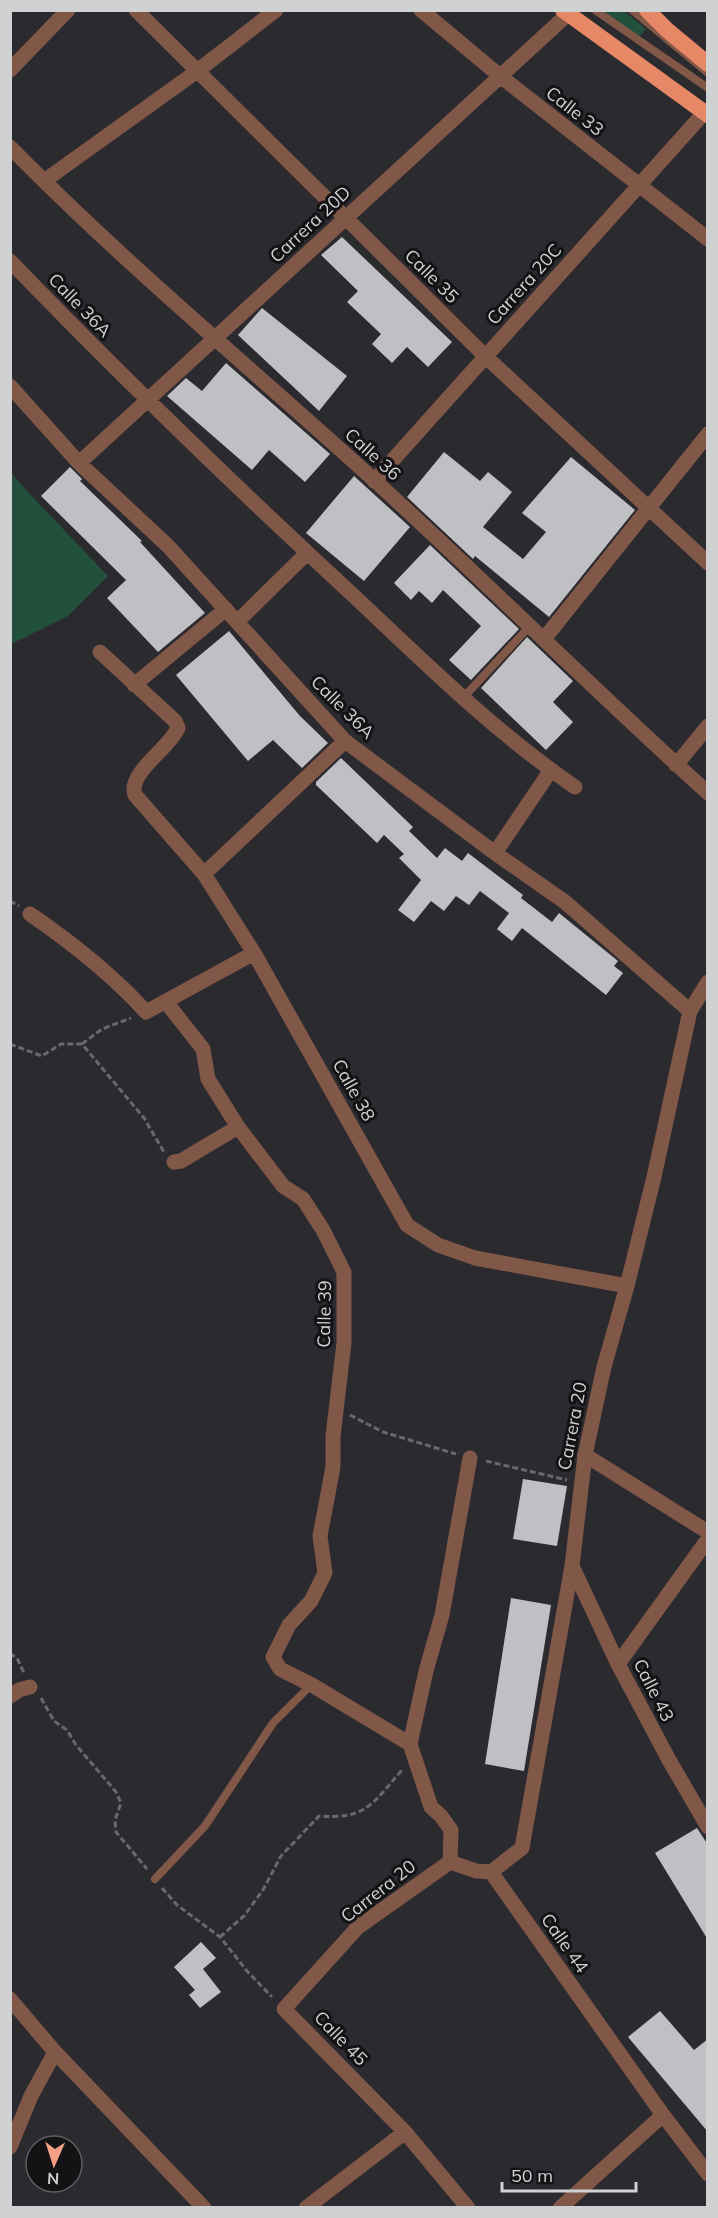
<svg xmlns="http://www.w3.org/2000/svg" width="718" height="2218" viewBox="0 0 718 2218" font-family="Mulish,sans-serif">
  <rect width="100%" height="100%" fill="#2a2a2f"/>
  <!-- green -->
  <path fill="#21503d" d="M604 11H624L646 29 639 37Z
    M10 471 26 490 108 576 68 616 11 644Z"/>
  <!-- building -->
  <path fill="#bfbfc4" d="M342 237 452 342 428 367 407 347 392 363 372 344 381 334 347 302 358 291 321 255Z
    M262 308 347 376 319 411 238 335Z
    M226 363 330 454 305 482 269 450 252 470 167 396 186 378 202 391Z
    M444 452 480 481 488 472 512 492 483 527 523 559 546 532 522 513 571 457 635 510 549 617 475 556 473 559 407 497Z
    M70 467 82 479 80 481 142 541 140 542 205 613 158 652 107 598 126 580 41 496Z
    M354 476 410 527 364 581 306 533Z
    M430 545 519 629 471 680 449 660 481 626 443 590 432 603 419 591 411 600 394 583Z
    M229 631 300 716 328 743 302 768 273 740 248 761 176 675Z
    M527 637 573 681 553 702 573 722 546 750 481 688Z
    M341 758 413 827 409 831 437 858 445 848 462 861 468 853 523 895 521 898 552 922 559 913 618 961 614 966 623 973 606 995 522 928 512 941 497 929 509 913 480 891 469 905 456 896 444 911 431 901 414 922 398 910 421 880 399 858 404 854 384 835 377 843 316 785V782Z
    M523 1479 567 1486 557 1546 513 1539Z
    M511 1598 551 1605 524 1771 485 1764Z
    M697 1828 708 1845V1940L655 1853Z
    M201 1942 216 1958 203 1969 221 1992 200 2008 189 1995 195 1990 174 1967Z
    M660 2011 694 2050 708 2039V2132L628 2037Z"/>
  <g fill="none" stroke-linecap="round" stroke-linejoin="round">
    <!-- path -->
    <path stroke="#68696c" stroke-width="3" stroke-dasharray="6 3" stroke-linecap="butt" d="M10 901 19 906
      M10 1044 42 1056 61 1044H82L144 1118 164 1152
      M82 1044 102 1029 131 1018
      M350 1415 383 1432 456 1454
      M486 1461 567 1480
      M10 1653 18 1660 24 1673
      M41 1698 54 1721 67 1730 76 1745 116 1792 121 1803 115 1820 116 1832 147 1869
      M162 1888 177 1905 220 1937 247 1971 272 1997
      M220 1937 244 1916 263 1890 281 1856 319 1816C366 1820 373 1803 402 1770"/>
    <!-- service -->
    <path stroke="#815748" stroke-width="8" d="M595 10 708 88
      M632 10 708 73
      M463 698 529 627
      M155 1879 205 1826 273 1723 311 1685"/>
    <!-- minor -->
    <path stroke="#815748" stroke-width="15" d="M136 10 485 356 708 563
      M421 10 500 76 708 239
      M10 70 68 10
      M10 147C125 264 252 369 373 479 486 582 594 690 708 793
      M44 181 196 72 276 10
      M10 261C122 377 237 488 355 597 425 663 495 732 575 787
      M10 386 79 463 168 546 345 741 495 853 565 902 690 1011
      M79 463 568 14
      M374 481 704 113
      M237 622 307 553
      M544 639 708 434
      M100 652 175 721 178 728C169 749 127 773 135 795L204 874 254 953 407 1225 438 1245 475 1258 627 1286
      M134 685 226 609
      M676 765 708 726
      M495 853 551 770
      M204 874 345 741
      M30 914C72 943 112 974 146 1012L254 953
      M166 1002 203 1049 208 1079 238 1127 283 1186 303 1199 323 1230 344 1272V1343L333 1436V1467L320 1536 325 1573 311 1601 289 1625 273 1657 280 1669 312 1685 410 1744
      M174 1162 181 1161 238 1127
      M585 1455 708 1532
      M470 1458 442 1615 426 1671 410 1744 431 1807 441 1816 451 1830 450 1862 476 1871 491 1872
      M618 1664 708 1539
      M10 1696 19 1690 30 1687
      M450 1862 358 1927 284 2009 405 2132 468 2208
      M491 1872 663 2115 708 2174
      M491 1872 522 1848 572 1566
      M10 1999 55 2052 204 2208
      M10 2147 31 2096 55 2052
      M306 2208 405 2132
      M560 2208 663 2115"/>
    <!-- tertiary -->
    <path stroke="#815748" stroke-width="15" d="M708 982 690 1011 654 1177 627 1286 604 1367 585 1455 572 1566 618 1664 669 1760 708 1827"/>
    <!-- trunk -->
    <path stroke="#e68766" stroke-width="16" d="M563 10 708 115
      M647 10 667 30 708 64"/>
  </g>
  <g text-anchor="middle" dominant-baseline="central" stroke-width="6" stroke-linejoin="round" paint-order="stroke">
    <!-- street labels -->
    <g font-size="18" fill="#d0d1d3" stroke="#131315">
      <text transform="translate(575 111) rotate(38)">Calle 33</text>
      <text transform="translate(310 224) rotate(-43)">Carrera 20D</text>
      <text transform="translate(432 276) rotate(45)">Calle 35</text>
      <text transform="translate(524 284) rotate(-48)">Carrera 20C</text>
      <text transform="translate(80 305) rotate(46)">Calle 36A</text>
      <text transform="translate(373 454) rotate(42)">Calle 36</text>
      <text transform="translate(343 707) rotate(45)">Calle 36A</text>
      <text transform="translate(354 1090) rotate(61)">Calle 38</text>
      <text transform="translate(324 1314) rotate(-89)">Calle 39</text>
      <text transform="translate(572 1426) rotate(-79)">Carrera 20</text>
      <text transform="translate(654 1690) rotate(63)">Calle 43</text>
      <text transform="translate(378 1891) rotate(-38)">Carrera 20</text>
      <text transform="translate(565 1943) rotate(55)">Calle 44</text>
      <text transform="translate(341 2038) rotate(46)">Calle 45</text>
    </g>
  </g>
  <!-- border -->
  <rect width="718" height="2218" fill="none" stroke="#d0d1d3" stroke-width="24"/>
  <!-- north arrow -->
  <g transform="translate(54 2164) rotate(183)"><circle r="28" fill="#131315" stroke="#5f5f61" stroke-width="1.5"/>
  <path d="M0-4.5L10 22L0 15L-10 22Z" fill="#f39f83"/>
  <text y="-9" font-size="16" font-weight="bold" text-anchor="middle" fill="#d0d1d3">N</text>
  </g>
  <!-- scale -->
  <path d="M502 2182v9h134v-9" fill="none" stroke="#d0d1d3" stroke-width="3"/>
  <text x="511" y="2182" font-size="18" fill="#d0d1d3" stroke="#131315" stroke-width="4.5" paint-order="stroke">50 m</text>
</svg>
